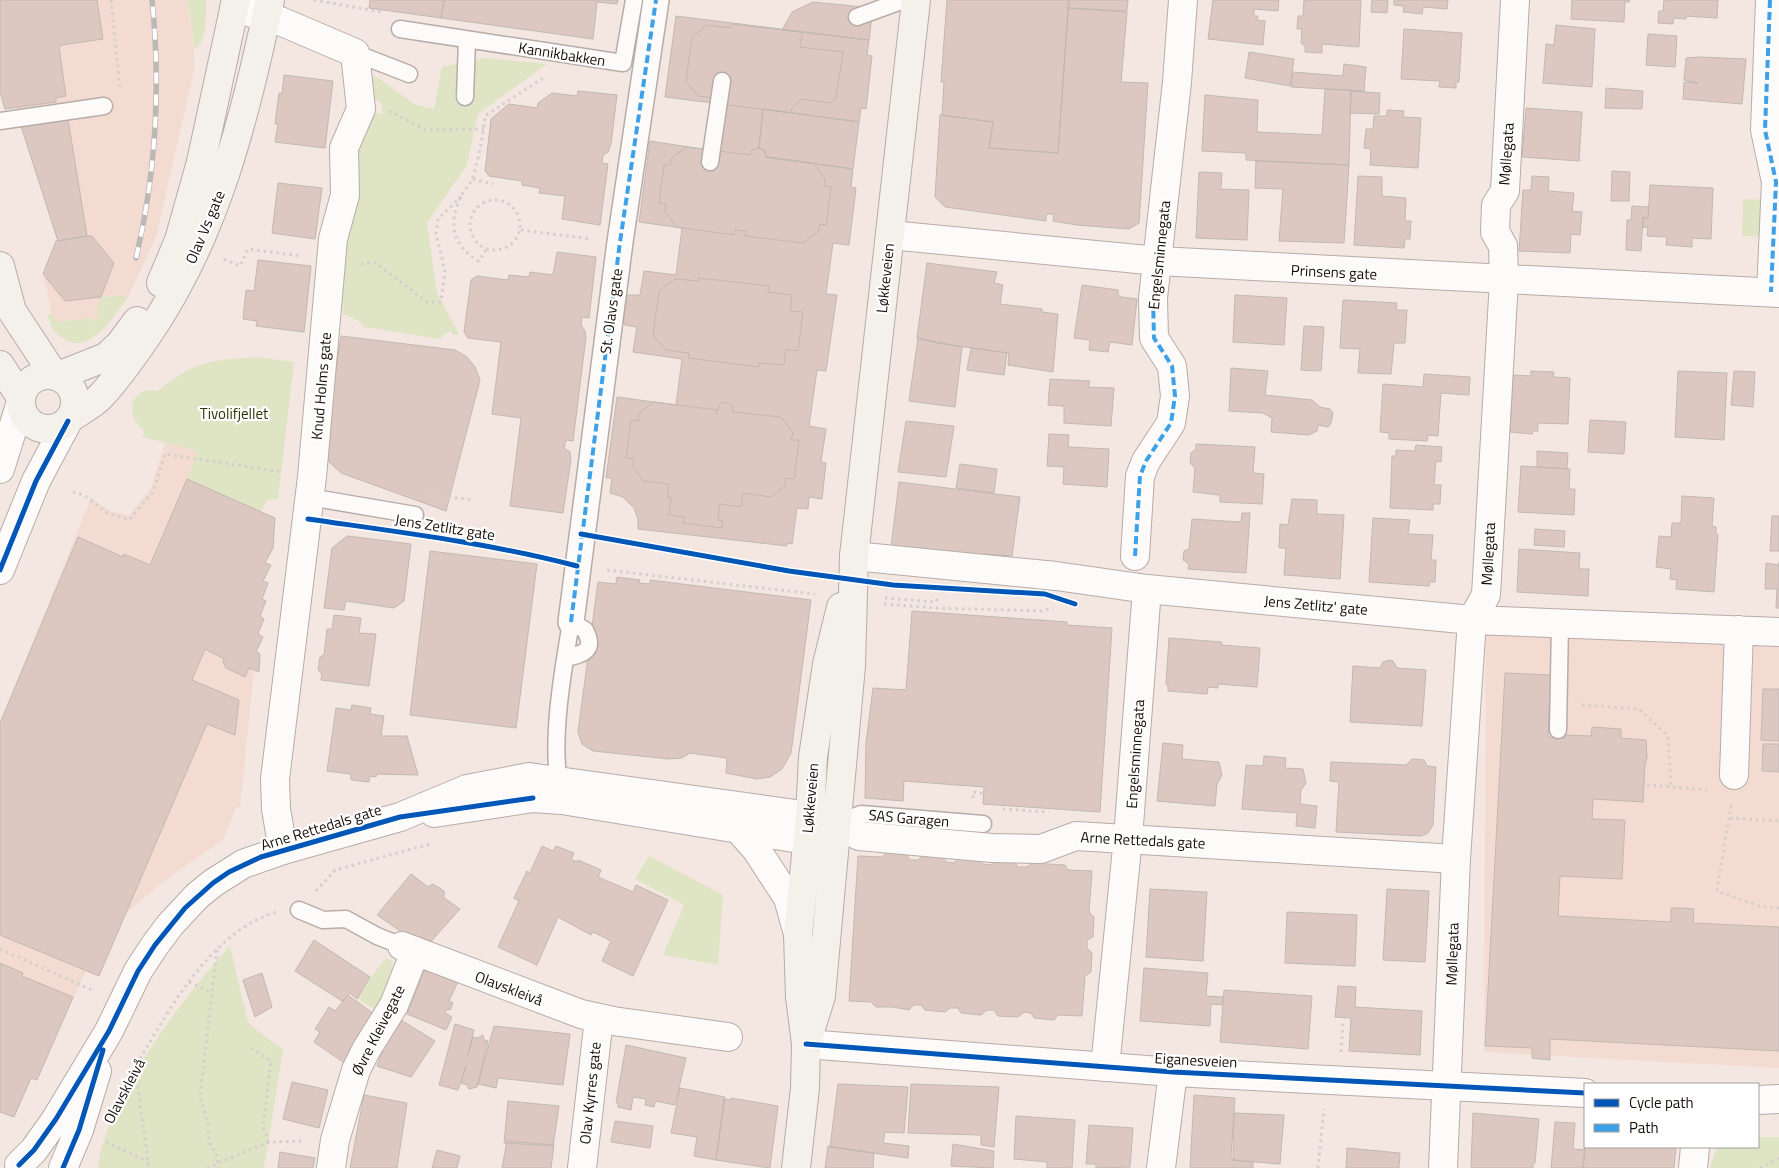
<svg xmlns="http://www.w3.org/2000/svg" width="1779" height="1168" viewBox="0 0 1779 1168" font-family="'Titillium Web',sans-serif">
  <rect width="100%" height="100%" fill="#f4e6e1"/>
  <!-- built -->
  <path fill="#f4dbd2" d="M0 0H187L194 46V70L156 237 129 295 101 297 99 318 94 322 90 318 57 322 52 314 43 274 58 240 16 108 5 109 0 92Z
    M165 443 197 450 195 458 261 512 275 518 273 548 265 563 271 565 264 581 268 583 262 599 266 601 260 616 264 619 258 634 256 652 260 654 259 672 254 670 240 807 236 808 223 840 168 878 125 914 99 976 86 971 37 1080 31 1078 14 1117 0 1112V723L91 498 110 511 129 516 151 488Z
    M1486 634 1779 647V1068L1484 1052Z"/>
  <!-- green -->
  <path fill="#dfe4c4" d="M187 0H206C206 14 207 41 195 50Z
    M485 58 547 64 478 114 467 165 427 223 437 293 459 334 454 335 450 331 439 339 365 327 359 321 343 314 339 247 357 198 360 129 373 113 383 114 381 101 368 100 344 62 381 80 416 105 434 109 442 67Z
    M1743 199 1764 200 1763 237 1742 236Z
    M129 295C117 313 90 356 64 339 54 333 51 327 48 315L52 314 57 322 90 318 94 322 99 318 96 313 101 297Z
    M257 357 294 362 278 499 267 500 261 512 187 479 197 451 143 437 144 430C123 416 131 384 158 391 195 360 211 361 257 357Z
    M649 856 723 895 718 965 663 955 684 905 635 879Z
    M230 946 248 1023 283 1050 264 1168H98C105 1099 184 996 230 946Z
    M386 958 393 961 391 967 399 970 379 1012 358 999 370 978Z
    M1758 1137H1779V1168H1710L1717 1147H1758Z"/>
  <!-- building -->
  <path fill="#dcc8c0" stroke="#c2b8b3" d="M0 0H97L103 39 62 45 59 47 66 96 56 98V102L5 109 0 92Z
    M370 0H444L441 18 369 8Z
    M444 0H618L617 4 597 2 593 39 441 18Z
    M947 0H1069L1058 153 989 148 993 122 942 115 944 82H941Z
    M1069 0H1128L1127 11 1068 8Z
    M1213 0H1279L1278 11 1254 9V16H1258L1257 20 1265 21 1263 45 1208 39Z
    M1304 0H1361L1359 47 1322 44V53L1305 52V46L1301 43 1302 29H1297L1298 16H1303Z
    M1372 0H1388L1387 13 1371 12Z
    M1394 0H1448L1447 9 1423 7 1422 14 1403 12 1404 6 1394 5Z
    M1572 0H1630L1629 2H1625L1624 22 1571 19Z
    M1664 0H1718L1717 18 1686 16V19L1674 18 1673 24 1658 23 1659 11H1663Z
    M813 2 873 8 869 40 782 30 792 12Z
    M1068 8 1127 12 1121 82 1148 83 1139 223 1129 229 1077 225 1053 221 1054 214H1046V221L945 207 935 197 940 115 993 122 989 148 1058 153Z
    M676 16 869 40 867 55 872 56 866 109 861 108 859 122 763 109 759 148 765 151 766 157 853 169 851 187 856 188 849 245 833 243 826 294 837 295 826 371 817 370 809 426 826 429 821 462 826 463 822 499 809 497 808 509 797 508 792 544 787 543V546L638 529V519L634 508 623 497 610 493 612 478H606L617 397 676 405 682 359 633 352 637 327 625 325 623 322 627 295H640L644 271 676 275 682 228 639 222 650 141 715 151 721 104 665 97Z
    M731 24 802 32 800 47 843 52 836 98 831 103 801 99 792 108 791 113 721 104 722 99 698 96 686 81 692 37 707 25 730 28Z
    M1556 25 1595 29 1592 87 1543 83 1546 44 1554 45Z
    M1404 29 1462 33 1459 82H1456V88L1439 87 1440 81 1401 79Z
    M1648 34 1677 36 1675 67 1646 65Z
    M1249 52 1294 59 1290 86 1245 78Z
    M1699 57 1746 59 1742 104 1683 99 1684 82 1698 83 1684 80 1686 58Z
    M1344 64 1366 67 1364 91 1291 87 1293 72 1343 76Z
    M284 75 333 81 325 148 275 142 278 124H275L279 93H282Z
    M1606 88 1643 91 1642 109 1605 108Z
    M1325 89 1351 90 1349 165 1246 160V153L1202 151 1205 95 1258 100 1257 132 1322 135Z
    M578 91 617 95 611 144 608 152 603 155 602 163 608 164 600 225 562 219 565 196 539 193 540 188 522 185V181L489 176 485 171 491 119 509 104 537 108 538 103 552 93 577 96Z
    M1351 91 1380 93 1379 114 1350 113Z
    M1526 108 1582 112 1579 161 1522 157Z
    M763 109 859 122 853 169 766 157 765 151 759 148Z
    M1387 110 1404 111 1403 117 1421 118 1418 168 1370 165 1371 149 1364 148 1366 129H1373L1374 116H1387Z
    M68 119 87 236 58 241 21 126Z
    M686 147 750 155 752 150 759 148 765 151 766 157 813 163 825 179 824 186 831 187 826 225 820 224 818 232 803 243 745 236 746 231 735 230 734 235 676 227 665 211 666 204 659 203 664 165H670L672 158Z
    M1256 161 1349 165 1344 243 1279 241 1283 189 1255 188Z
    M1612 171 1630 172 1629 201H1611Z
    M1199 172 1222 173 1221 187 1219 189 1249 190 1247 240 1196 238Z
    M1358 176 1382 177V196L1406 198 1405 221H1411L1410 239H1405L1404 248 1354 245Z
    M1532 176 1549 177 1548 191 1574 193 1572 211 1582 212 1580 235 1571 234 1570 253 1519 251 1523 190H1531Z
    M278 183 322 188 315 239 272 233Z
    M1650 185 1713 188 1711 239 1692 238V247L1666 245 1667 237 1647 236 1648 228 1643 227V218H1648Z
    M1632 206 1649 207 1648 218H1643L1641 251 1626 250 1627 220H1631Z
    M87 236H92L114 263 101 297 65 301 43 274 56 241Z
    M557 252 596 257 589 318 582 317 581 325 585 331 586 337 573 441 566 440 564 448 570 452 571 459 563 513 510 506 521 418 492 414 501 342 468 338 464 332 471 280 477 276 508 280 509 275 529 277 530 272 553 275Z
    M258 260 311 266 304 332 256 326 257 321 243 319 246 290 254 291Z
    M927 263 997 272 994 283 1003 285 1000 304 1042 309V312L1058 314 1053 372 1008 365 1009 353 936 343 917 338Z
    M699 278 769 286 768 292 792 295 790 311 803 312 798 351 786 349 784 365 759 363V367L688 358 689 353 666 350 653 335 659 291 675 279 699 281Z
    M1082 285 1118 290V295L1121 297 1137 299 1132 345 1110 342 1108 352 1089 350 1090 340 1074 338Z
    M1235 295 1287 298 1284 345 1233 342Z
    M1343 300 1397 303 1396 310H1407L1405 343H1394L1391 374 1358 373 1360 349 1340 348Z
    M1304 326 1324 327 1321 371 1301 370Z
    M341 336 455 350 467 357 475 367 480 380 446 511 341 473 329 462 325 446Z
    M918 338 962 347 955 407 909 401Z
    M971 348 1007 353 1004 375 967 370Z
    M1231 368 1268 371 1265 395 1312 400 1320 407 1330 409 1333 413 1331 423 1328 427 1318 425 1317 431 1309 435 1271 432 1272 418 1263 413 1229 411Z
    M1531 371 1554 372 1553 377 1570 378 1568 424 1538 423V431H1533L1532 434 1510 432 1513 375 1531 376Z
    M1678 371 1727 373 1724 440 1675 437Z
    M1734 371 1755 372 1753 407 1731 405Z
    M1424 374 1470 377 1469 395 1441 393 1438 436 1428 435 1427 441 1389 439V433L1380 432 1383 384 1423 387Z
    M1050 379 1090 381 1088 387 1114 388 1111 426 1064 423V406L1048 405Z
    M654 402 717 410 716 414 720 404 725 402 733 406V412L781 417 793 433 791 440H799L794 479 786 478 785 486 771 497 743 493 741 507 720 504 718 520 723 521 722 528 683 523 684 517 669 515 671 497H667L669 484 643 481 633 466 634 459 626 458 631 420 638 421 639 413Z
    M1590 420 1626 422 1624 454 1588 452Z
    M906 421 954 426 946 477 898 472Z
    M1049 434 1069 435 1068 447 1109 449 1107 487 1063 484 1064 467 1047 466Z
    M1196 444 1255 447 1253 473 1264 474 1262 504 1220 502V495L1193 492 1195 468 1190 463 1191 453 1196 449Z
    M1416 445 1442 447 1441 462 1436 461 1434 485H1441L1440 504H1433V510L1390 508 1392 456H1396V450L1415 451Z
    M1537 451 1568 453 1567 469 1537 467Z
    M960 464 997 469 994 493 956 488Z
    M1521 466 1570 469 1569 489H1575L1574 515 1518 512Z
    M187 479 275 518 273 548 265 563 271 565 263 581 268 583 262 599 266 601 260 616 264 619 258 634 263 637 256 652 260 654 259 672 249 668 245 677 226 668 223 662 224 659 205 649 192 680 239 700 235 735 207 724 99 976 0 935V723L78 537 123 557 124 554 150 565Z
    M899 482 1020 497 1012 556 983 554V556L891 547Z
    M1682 496 1714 498 1712 526 1716 527V534L1718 535 1714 592 1676 589 1677 580 1670 579 1671 569 1656 567 1659 536 1671 537 1672 523H1681Z
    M1292 499 1317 500V514L1344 515 1340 579 1284 575 1286 548H1279L1280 524 1288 525Z
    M1242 513H1250L1246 573 1188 569 1189 564 1183 560 1184 551 1189 549 1192 519 1241 522Z
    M1772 516H1779V551H1770Z
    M1373 518 1410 520 1408 534 1433 535 1431 560H1436L1435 582H1430L1429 586 1369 582Z
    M1535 529 1565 531 1564 547 1534 545Z
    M347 536 411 544 404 601 394 608 346 601 344 610 324 608 332 548Z
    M1519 549 1580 553 1579 569H1589L1588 596 1517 592Z
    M430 551 537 564 516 728 410 715Z
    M1779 562V608H1776L1777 589H1765L1766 563 1779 565Z
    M617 577 640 580 639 583 650 584V580L811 600 791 753 782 769 770 777 757 779 726 773 727 758 690 753 682 758 669 759 593 751 582 744 578 732 598 582 616 584Z
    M912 611 1067 622V625L1112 628 1100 812 983 804 984 787 904 781 903 801 865 798 866 743 873 688 906 690Z
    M334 615 361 618 359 633 376 634 369 686 321 680 322 674 318 670 320 657 324 655 327 629H332Z
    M1169 638 1222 642 1221 645 1260 648 1257 687 1218 684V688L1208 687 1207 694 1168 691V685L1166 684Z
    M1390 660 1393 661 1397 668 1426 670 1422 726 1350 722 1353 666 1380 668 1383 662Z
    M1505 673 1551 675 1548 737 1565 738V735L1591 736 1592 727 1621 729V738L1646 740 1647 758 1645 764 1643 802 1593 799 1592 819 1625 820 1622 879 1560 876 1558 916 1671 922V908H1682L1694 909 1693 923 1779 927V1051L1550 1039V1060L1532 1058V1048L1485 1046Z
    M1763 689H1779V741L1761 740Z
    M352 705 371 708 370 714 384 716 381 736H407L418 775 377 774 376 777 370 776 369 782 351 780V774L327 771 336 708 351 710Z
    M1163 743 1183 745 1182 759 1219 762 1222 775 1217 784 1215 806 1157 801Z
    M1763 744H1779V772L1762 771Z
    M1264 756 1286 758 1285 768 1303 769 1306 783 1301 790 1300 804 1317 806 1315 828 1296 826 1297 813 1242 809 1246 765 1263 766Z
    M1412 759 1424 760 1427 766 1436 767 1433 825 1428 833 1421 836 1336 832 1339 782 1330 781 1331 762 1406 765Z
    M542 846 553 851 556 846 574 853 571 859 577 862 578 860 601 870 598 877 633 892 636 885 668 900 633 976 602 961 611 941 593 932 591 935 558 917 537 965 498 947 519 901 514 898 527 871 530 873Z
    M887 852 906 854 910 860H918L923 855 942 857 946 862 954 863 959 857 978 859 983 864 991 865 995 860 1014 861 1018 867H1027L1032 863 1065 865 1068 870 1092 871 1089 912 1094 917 1093 937 1087 940V948L1092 953 1091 972 1085 976 1082 1016 1058 1015 1054 1020 1034 1018 1031 1013 1024 1012 1018 1017 998 1016 994 1010H987L981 1015 961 1013 958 1008H950L945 1012 925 1010 921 1005H914L909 1010 893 1007H876L871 1002 849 1001 858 856 882 857Z
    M411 874 428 887 433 884 444 891V898L460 909 425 948 377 915Z
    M1150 889 1207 892 1203 961 1146 957Z
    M1387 889 1429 891 1425 962 1383 960Z
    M1287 912 1357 915 1355 966 1285 963Z
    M314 940 370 977 357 999 350 993 342 1001 295 971Z
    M0 963 23 973 22 976 73 997 37 1080 31 1078 14 1117 0 1112Z
    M427 964 459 979 449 1001 453 1003 450 1010 447 1009 445 1013 452 1017 446 1030 407 1014Z
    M1144 968 1208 973 1206 996 1223 997 1222 1005 1211 1004 1210 1026 1140 1021Z
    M262 973 272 1007 255 1017 243 980Z
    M1338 986 1356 987 1355 1007 1422 1011 1420 1055 1349 1051 1351 1018 1335 1017Z
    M1224 990 1312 996 1308 1049 1220 1042Z
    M348 995 378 1017 346 1064 314 1042 320 1032 315 1029 329 1007 335 1011Z
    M401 1020 435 1041 411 1077 377 1066 383 1050 380 1049Z
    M455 1024 474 1030 468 1055 473 1037 478 1038 483 1035 484 1040 488 1041 477 1087 469 1089 467 1085 461 1083 466 1066 458 1090 439 1085Z
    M494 1026 570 1034 563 1085 498 1078 496 1088 478 1084Z
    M626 1045 686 1058 675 1105 655 1101 654 1107 645 1105 646 1099 633 1097 631 1110 618 1107V1103H616Z
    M292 1082 328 1090 319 1128 283 1119Z
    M838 1084 908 1087 904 1133 885 1132 883 1143 909 1146 908 1158 830 1147Z
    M911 1084 999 1087 994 1147 981 1145V1135L908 1133Z
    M680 1088 725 1097 716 1160 694 1156 697 1137 671 1133Z
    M364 1095 407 1103 397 1168H350Z
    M1194 1095 1235 1098 1231 1157 1233 1160 1253 1162V1168H1190Z
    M731 1098 778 1106 770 1168 716 1160 724 1099 731 1100Z
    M508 1101 559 1106 553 1146 504 1143Z
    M1234 1113 1284 1115 1280 1164 1233 1160Z
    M1473 1113 1539 1119 1535 1163H1533V1168H1471Z
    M1016 1116 1075 1120 1072 1168H1047V1162L1014 1159Z
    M615 1121 653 1126 650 1148 611 1142Z
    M1555 1122 1575 1123 1573 1149 1585 1150 1583 1168H1551Z
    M1089 1125 1133 1128 1130 1167 1096 1168V1164H1086Z
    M507 1141 554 1145 551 1168H502Z
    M953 1144 994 1151 993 1168 951 1166Z
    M1585 1144V1147H1676L1674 1168H1583Z
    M828 1146 874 1153 873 1168H825Z
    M1347 1148 1400 1153 1399 1168H1346Z
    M437 1150 460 1156 457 1168H432Z
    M280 1152 315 1158 313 1168H278Z"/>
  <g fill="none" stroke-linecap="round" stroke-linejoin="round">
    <!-- service casing -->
    <g stroke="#b7aca8" stroke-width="19">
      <path id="service" d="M857 17 904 0
        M400 29 623 63 634 0
        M355 53 409 74
        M465 97 467 40
        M0 121 104 106
        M710 162 722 81
        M309 497 415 515
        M1558 730 1560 624
        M560 788C550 742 563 670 571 622L585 630C596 651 583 654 566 658
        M837 824 861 814 983 824
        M299 910 323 920 346 919 377 936 402 946"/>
    </g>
    <!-- pedestrian casing -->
    <g stroke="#b7aca8" stroke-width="28">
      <path id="pedestrian" d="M571 622 620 242 656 0"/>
    </g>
    <!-- minor casing -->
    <g stroke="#b7aca8" stroke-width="30">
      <path id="minor" d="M1770 0 1765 130 1776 182 1771 292
        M234 8 280 21 355 53 361 109 344 148 345 195 333 239 312 477 275 779 276 809 283 850
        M890 235 1158 261 1779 293
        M854 556 1056 576 1147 589 1472 620 1779 632
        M1135 556 1140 476 1146 461 1171 423 1175 396 1172 366 1154 338 1153 298 1177 82 1183 0
        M1734 775 1739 630
        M837 824 859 836 992 848 1041 849 1076 836 1456 859
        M402 946 581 1014 613 1021 728 1037
        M1105 1067 1128 838 1147 589
        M331 1168 335 1140 356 1070 366 1050 394 1005 415 952
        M582 1168 599 1018
        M1161 1168 1173 1072
        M1443 1168 1456 859 1472 620 1486 595 1504 280 1503 246 1495 232 1496 205 1505 191 1515 0
        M1693 1168 1695 1147"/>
    </g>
    <!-- tertiary casing -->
    <g stroke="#b7aca8" stroke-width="30">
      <path id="tertiary" d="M0 469 21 402
        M0 570 36 481 68 421
        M434 813 533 798 562 800 806 840 829 828
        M739 830 756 849 788 898 798 934
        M806 1044 1173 1072 1585 1093
        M1758 1100 1779 1099
        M19 1165 34 1150 56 1119 109 1031 138 971 155 945 170 925 197 896 213 883 243 864 283 850 400 817 467 789 529 777 810 816 833 823
        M63 1168 79 1130 97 1071"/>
    </g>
    <!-- secondary casing -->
    <g stroke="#b7aca8" stroke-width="30">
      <path id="secondary" d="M0 266 12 311 54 375
        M161 283 179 240 201 162 236 0
        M0 365 21 398
        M21 402a27 27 0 1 1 54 0a27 27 0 1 1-54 0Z
        M58 376 106 357 120 344 137 321
        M70 418C80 411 93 405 101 396 118 378 133 356 147 336 217 234 244 119 270 0
        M806 1044 821 996 851 666 854 556 916 0
        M796 1168 805 1088 806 1044 800 997 798 934 810 816 813 757 827 664 841 607"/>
    </g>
    <!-- path -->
    <path stroke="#d4cfcd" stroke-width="3" stroke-dasharray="2.5 4" stroke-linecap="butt" d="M111 0 120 88
      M314 0 382 12
      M389 111 426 130 484 129
      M473 179 493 184
      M470 225a25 25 0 1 1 50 0a25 25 0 1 1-50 0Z
      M521 230 592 239
      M486 250 479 261C452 246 448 224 461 196 465 189 471 184 473 177 479 157 483 136 485 116L546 76
      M224 259 240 266 248 249 301 256
      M361 264 374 262 427 302H441L445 271 436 234 438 219 462 196
      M73 492 84 495 106 512 129 520 153 492 165 454 282 472
      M429 495 474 500
      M607 570 815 594
      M885 598 936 602 939 595
      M884 604 937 608 1041 611 1053 608
      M1582 705 1639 709 1668 736 1671 787
      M1647 785 1707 790
      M973 798V792L988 794V799
      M1731 805 1717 891 1759 906 1779 908
      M1003 809 1049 812
      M1730 818 1779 821
      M316 891 335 870 430 844
      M0 949 92 990
      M217 950 200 1096 208 1124 209 1142 217 1156 218 1168
      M189 982 212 993
      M251 1048 271 1061 263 1127 269 1142 305 1141
      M1341 1052 1343 1021
      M135 1067 149 1168
      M127 1081C162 1023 206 932 277 912
      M106 1142 148 1162
      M207 1168 269 1142
      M1318 1168 1324 1109
      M1760 1168 1779 1158"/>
    <!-- service -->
    <use href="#service" stroke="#fdfbfa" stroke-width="16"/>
    <!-- pedestrian -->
    <use href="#pedestrian" stroke="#fdfbfa" stroke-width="25"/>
    <!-- minor -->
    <use href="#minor" stroke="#fdfbfa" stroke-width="28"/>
    <!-- tertiary -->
    <use href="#tertiary" stroke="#fdfbfa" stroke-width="28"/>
    <!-- secondary -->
    <use href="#secondary" stroke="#f4f0ea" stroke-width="28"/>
    <!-- rail casing -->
    <g stroke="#bbb8b6" stroke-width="5.5">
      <path id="rail" d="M136 258C156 173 161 87 152 0"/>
    </g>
    <!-- rail -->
    <use href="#rail" stroke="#fff" stroke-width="4" stroke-dasharray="11" stroke-linecap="butt"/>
    <!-- quiet -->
    <path stroke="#3da1e9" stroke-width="4" stroke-dasharray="8 4" stroke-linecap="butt" d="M1770 0 1765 130 1776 182 1771 292
      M1135 556 1140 476 1146 461 1171 423 1175 396 1172 366 1154 338 1153 298 1158 261
      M571 622 620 242 656 0"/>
    <!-- cycleway casing -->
    <g stroke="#fff" stroke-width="8">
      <path id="cycleway" d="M308 519C398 532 489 543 577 566
        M581 534 789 571 893 585 1045 594 1075 604
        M0 570 36 481 68 421
        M806 1044 1173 1072 1585 1093
        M19 1165 34 1150 56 1119 109 1031 138 971 155 945 185 908 213 883 229 872 261 857 400 817 533 798
        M63 1168 79 1130 103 1050"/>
    </g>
    <!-- cycleway -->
    <use href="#cycleway" stroke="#0057b8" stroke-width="5"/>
  </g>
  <g text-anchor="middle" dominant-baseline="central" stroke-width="4.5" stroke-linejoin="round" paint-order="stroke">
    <!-- street labels -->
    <g font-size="15" fill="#170f0c" stroke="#fff">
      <text transform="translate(562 54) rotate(9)">Kannikbakken</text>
      <text transform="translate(1506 154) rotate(-86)">Møllegata</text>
      <text transform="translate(205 227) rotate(-67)">Olav Vs gate</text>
      <text transform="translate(1159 255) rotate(-84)">Engelsminnegata</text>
      <text transform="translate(1334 272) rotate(3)">Prinsens gate</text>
      <text transform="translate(885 278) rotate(-84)">Løkkeveien</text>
      <text transform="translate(611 311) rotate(-82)">St. Olavs gate</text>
      <text transform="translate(321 386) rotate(-85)">Knud Holms gate</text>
      <text transform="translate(445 527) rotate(9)">Jens Zetlitz gate</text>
      <text transform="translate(1488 554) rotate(-87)">Møllegata</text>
      <text transform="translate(1316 605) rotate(5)">Jens Zetlitz' gate</text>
      <text transform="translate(1135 754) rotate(-86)">Engelsminnegata</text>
      <text transform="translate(810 798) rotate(-85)">Løkkeveien</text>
      <text transform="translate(909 818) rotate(5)">SAS Garagen</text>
      <text transform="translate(321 827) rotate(-17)">Arne Rettedals gate</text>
      <text transform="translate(1143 840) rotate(3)">Arne Rettedals gate</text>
      <text transform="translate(1452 954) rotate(-88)">Møllegata</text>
      <text transform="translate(509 988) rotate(21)">Olavskleivå</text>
      <text transform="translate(378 1030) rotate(-63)">Øvre Kleivegate</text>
      <text transform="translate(1196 1060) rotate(3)">Eiganesveien</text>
      <text transform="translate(124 1091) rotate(-62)">Olavskleivå</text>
      <text transform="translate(590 1093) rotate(-84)">Olav Kyrres gate</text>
    </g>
    <!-- park labels -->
    <g font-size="15" fill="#2a3906" stroke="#fff">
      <text x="234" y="413">Tivolifjellet</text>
    </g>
  </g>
  <!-- legend -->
  <rect x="1584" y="1083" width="175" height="65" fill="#ffffff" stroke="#a29f9e"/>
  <rect x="1594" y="1099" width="25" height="8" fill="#0057b8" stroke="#a29f9e"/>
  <text x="1629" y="1108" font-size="15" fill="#170f0c">Cycle path</text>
  <rect x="1594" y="1124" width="25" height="8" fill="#3da1e9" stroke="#a29f9e"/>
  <text x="1629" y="1133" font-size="15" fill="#170f0c">Path</text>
</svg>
